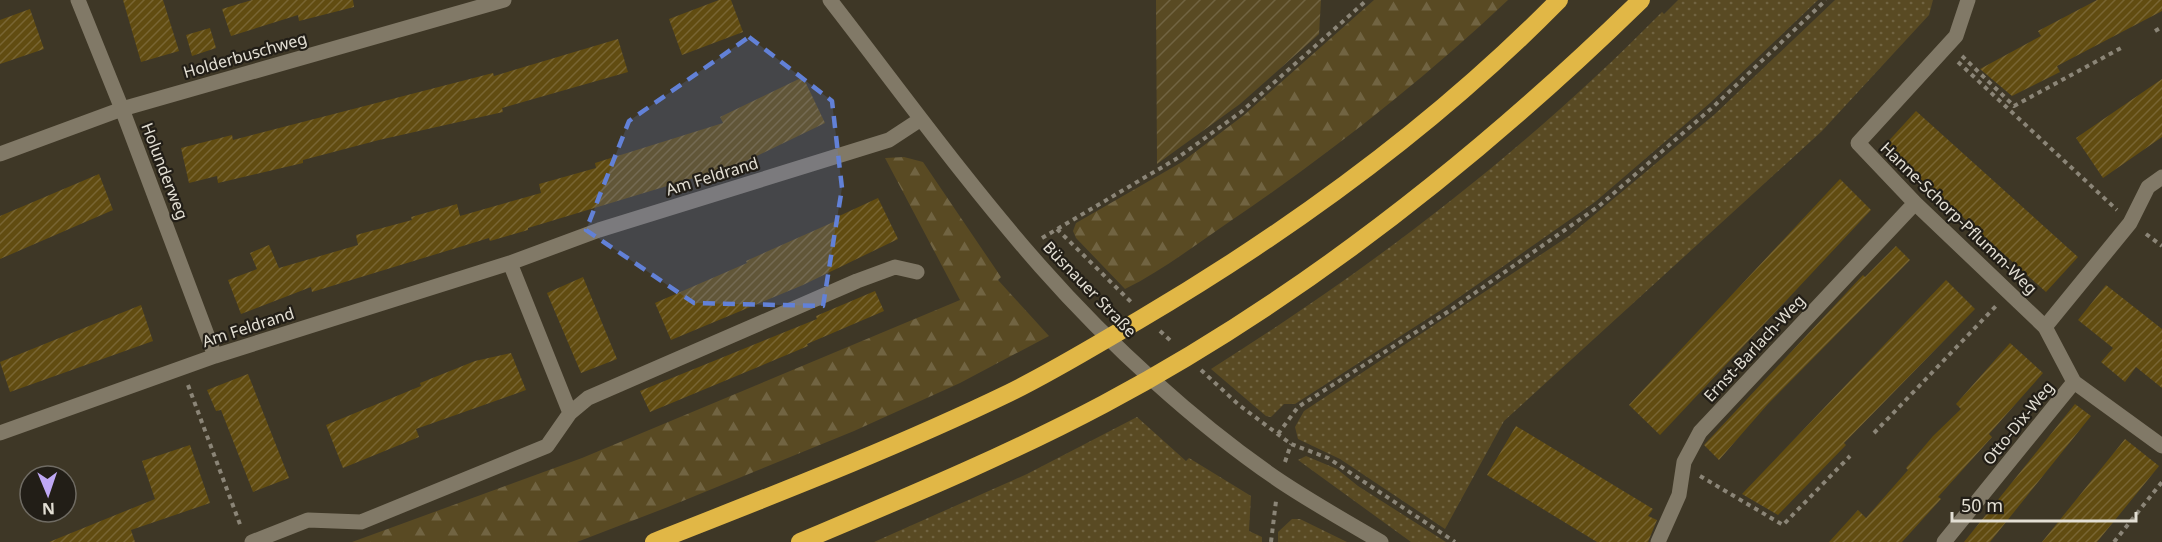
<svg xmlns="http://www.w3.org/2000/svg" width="2162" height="542" viewBox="0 0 2162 542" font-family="'Noto Sans',sans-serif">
  <defs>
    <pattern id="grass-dots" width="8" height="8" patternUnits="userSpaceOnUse" patternTransform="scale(1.5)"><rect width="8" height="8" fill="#594a23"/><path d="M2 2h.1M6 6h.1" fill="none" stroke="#716442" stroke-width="1.8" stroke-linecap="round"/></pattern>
    <pattern id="forest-firs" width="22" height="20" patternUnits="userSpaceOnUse" patternTransform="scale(1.5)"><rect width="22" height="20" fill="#594a23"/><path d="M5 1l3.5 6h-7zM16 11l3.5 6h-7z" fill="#716442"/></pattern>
    <pattern id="garden-furrows" width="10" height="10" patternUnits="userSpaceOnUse" patternTransform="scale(1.5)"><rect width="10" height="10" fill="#594a23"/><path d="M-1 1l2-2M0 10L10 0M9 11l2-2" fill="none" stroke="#716442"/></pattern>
    <pattern id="building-hatch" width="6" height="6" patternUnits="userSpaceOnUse" patternTransform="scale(1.5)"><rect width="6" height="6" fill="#614c11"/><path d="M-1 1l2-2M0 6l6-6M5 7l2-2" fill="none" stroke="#786533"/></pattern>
  </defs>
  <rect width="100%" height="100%" fill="#3e3726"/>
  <!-- grass -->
  <path fill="url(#grass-dots)" d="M1678 0H1818L1710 103 1595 202 1441 310 1295 404H1284L1271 417 1266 416 1211 369C1376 265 1525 151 1662 12L1664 14Z
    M1835 0H1933L1929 15 1822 131 1504 421 1445 529 1340 459 1298 439 1295 427 1304 411 1569 236 1715 114Z
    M1137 417 1186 461 1189 458 1251 496 1249 531 1262 537V542H874L1027 474Z
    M1306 456 1337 469 1358 486 1446 542H1411L1298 460Z
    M1292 519H1300L1347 542H1278V532Z"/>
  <!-- forest -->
  <path fill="url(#forest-firs)" d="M1374 0H1508C1421 82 1328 155 1229 222 1195 245 1162 271 1125 289L1076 238 1073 231 1076 223 1182 162 1244 115Z
    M904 157 923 162 1001 277 998 280 1049 336 960 383 854 431 668 507 577 542H352L582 458 960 300 885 158Z"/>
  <!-- garden -->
  <path fill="url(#garden-furrows)" d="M1156 0H1321L1319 34 1240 104 1157 164Z"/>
  <!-- building -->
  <path fill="url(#building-hatch)" d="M123 0H163L179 51 141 62Z
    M252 0H353L354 7 299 21 298 15 231 36 222 9Z
    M719 0H731L743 32 682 55 669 19Z
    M2097 0H2162V11L2057 66 2060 72 2012 96 1980 69 2041 36 2038 31Z
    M30 9 44 49 0 64V20Z
    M210 28 216 48 192 56 186 35Z
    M618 39 628 72 502 108 503 112 379 140 303 160V163L218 183 217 176 189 183 181 148 232 135 233 140 493 73 494 76Z
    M803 77 825 123 740 164 528 228V230L490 241 489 238 312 292 311 287 241 314 228 280 257 269 250 253 269 245 279 268 358 245 356 235 412 220 411 217 457 204 460 216 541 193 539 184 596 168 595 163 723 123 720 117Z
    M2162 79V137L2103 178 2076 138Z
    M1916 111 2078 257 2046 292 1884 146Z
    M99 174 113 210 0 259V216Z
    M1840 179 1871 210 1660 435 1629 405Z
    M878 198 898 239 803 285 671 340 655 303 747 263 746 261 838 220 837 217Z
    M1896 246 1910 260 1767 405 1719 460 1704 445 1863 275 1865 277Z
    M583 277 617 359 581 373 547 293Z
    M1946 280 1975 309 1844 443 1846 445 1778 515 1742 494Z
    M2106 285 2162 329V388L2136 367 2125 382 2101 362 2113 348 2078 320Z
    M875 291 884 311 807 344 808 346 650 412 640 391 817 319 816 316Z
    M141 305 153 341 10 392 0 362Z
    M2010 343 2043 373 1989 434 1992 437 1938 497 1941 499 1902 542H1829L1858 510 1866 518 1908 470 1906 468 1933 436 1961 409 1956 404Z
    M511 353 526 390 416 429 419 437 343 468 326 425 421 386 420 383 475 361Z
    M248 374 289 478 253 492 221 410 216 411 207 390Z
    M2075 404 2091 416 1990 542H1964Z
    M1516 426 1653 509 1648 516 1657 520 1648 542H1597L1487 475Z
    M2125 439 2159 466 2133 498 2097 542H2042Z
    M190 445 210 503 131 530 135 542H49L155 499 142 461Z"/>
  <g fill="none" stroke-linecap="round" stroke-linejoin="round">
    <!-- path -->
    <path stroke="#8b8577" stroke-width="4" stroke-dasharray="4.5 4.5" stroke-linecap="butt" d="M2155 31 2162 27
      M1962 56 2014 106 2121 48
      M1958 62 2117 210
      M1057 229 1131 302
      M2146 234 2162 246
      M1042 238 1176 159 1241 112 1367 0
      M1160 331 1172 342
      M1201 370 1239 405 1291 444 1328 458 1455 542
      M188 385 241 527
      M1874 433 1997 305
      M1278 434 1298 407 1449 311 1599 206 1713 107 1826 0
      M1285 462 1291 444
      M1700 476 1783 525 1850 456
      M1271 542 1276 501
      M2114 542 2162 482"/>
    <!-- minor -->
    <path stroke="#817967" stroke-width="15" d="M78 0 122 109 215 356
      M830 0C899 89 966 182 1041 267 1108 343 1196 424 1280 481 1313 503 1347 522 1381 542
      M1968 0 1956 36 1858 143 1915 203 2045 327 2074 382 2162 446
      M0 154 122 109 504 0
      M510 263 570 413
      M2045 327 2130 223 2148 187 2162 177
      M0 433 215 356 510 263 599 230 889 140 921 119
      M252 542 308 520 361 522 547 446 570 413 588 398 857 281 895 267 917 272
      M1658 542 1679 495 1684 462 1700 432 1915 203
      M1944 542 2074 382"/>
    <!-- highway -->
    <path stroke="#e1b746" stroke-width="18" d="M654 542C773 495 893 449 1009 393 1054 371 1096 345 1139 320 1290 231 1436 125 1559 0
      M800 542C902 499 1006 456 1104 404 1303 298 1480 157 1641 0"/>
  </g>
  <!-- marked area -->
  <path fill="#6281d7" fill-opacity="0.2" stroke="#6281d7" stroke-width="4.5" stroke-dasharray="12 8" stroke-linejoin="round" d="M749 37 832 101 842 188 823 306 694 303 586 230 629 121Z"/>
  <g text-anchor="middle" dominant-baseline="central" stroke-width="4.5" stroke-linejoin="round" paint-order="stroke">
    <!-- street labels -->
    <g font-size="16" fill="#e3dfd4" stroke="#221e17">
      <text transform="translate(245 55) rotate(-16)">Holderbuschweg</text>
      <text transform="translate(165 171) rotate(69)">Holunderweg</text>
      <text transform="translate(712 176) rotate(-17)">Am Feldrand</text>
      <text transform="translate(1959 218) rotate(44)">Hanne-Schorp-Pflumm-Weg</text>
      <text transform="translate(1090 289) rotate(46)">Büsnauer Straße</text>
      <text transform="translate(248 327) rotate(-18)">Am Feldrand</text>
      <text transform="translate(1754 348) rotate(-47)">Ernst-Barlach-Weg</text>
      <text transform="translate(2018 423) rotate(-51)">Otto-Dix-Weg</text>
    </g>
  </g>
  <!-- north arrow -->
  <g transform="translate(48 494) rotate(178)"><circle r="28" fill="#221e17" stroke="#6f6b63" stroke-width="1.5"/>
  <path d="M0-4.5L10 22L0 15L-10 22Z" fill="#bfa8f4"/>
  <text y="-9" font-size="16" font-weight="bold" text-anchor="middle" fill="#e3dfd4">N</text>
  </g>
  <!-- scale -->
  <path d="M1952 512v9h184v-9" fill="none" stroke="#e3dfd4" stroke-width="3"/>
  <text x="1961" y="512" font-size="18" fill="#e3dfd4" stroke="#221e17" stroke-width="4.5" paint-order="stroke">50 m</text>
</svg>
